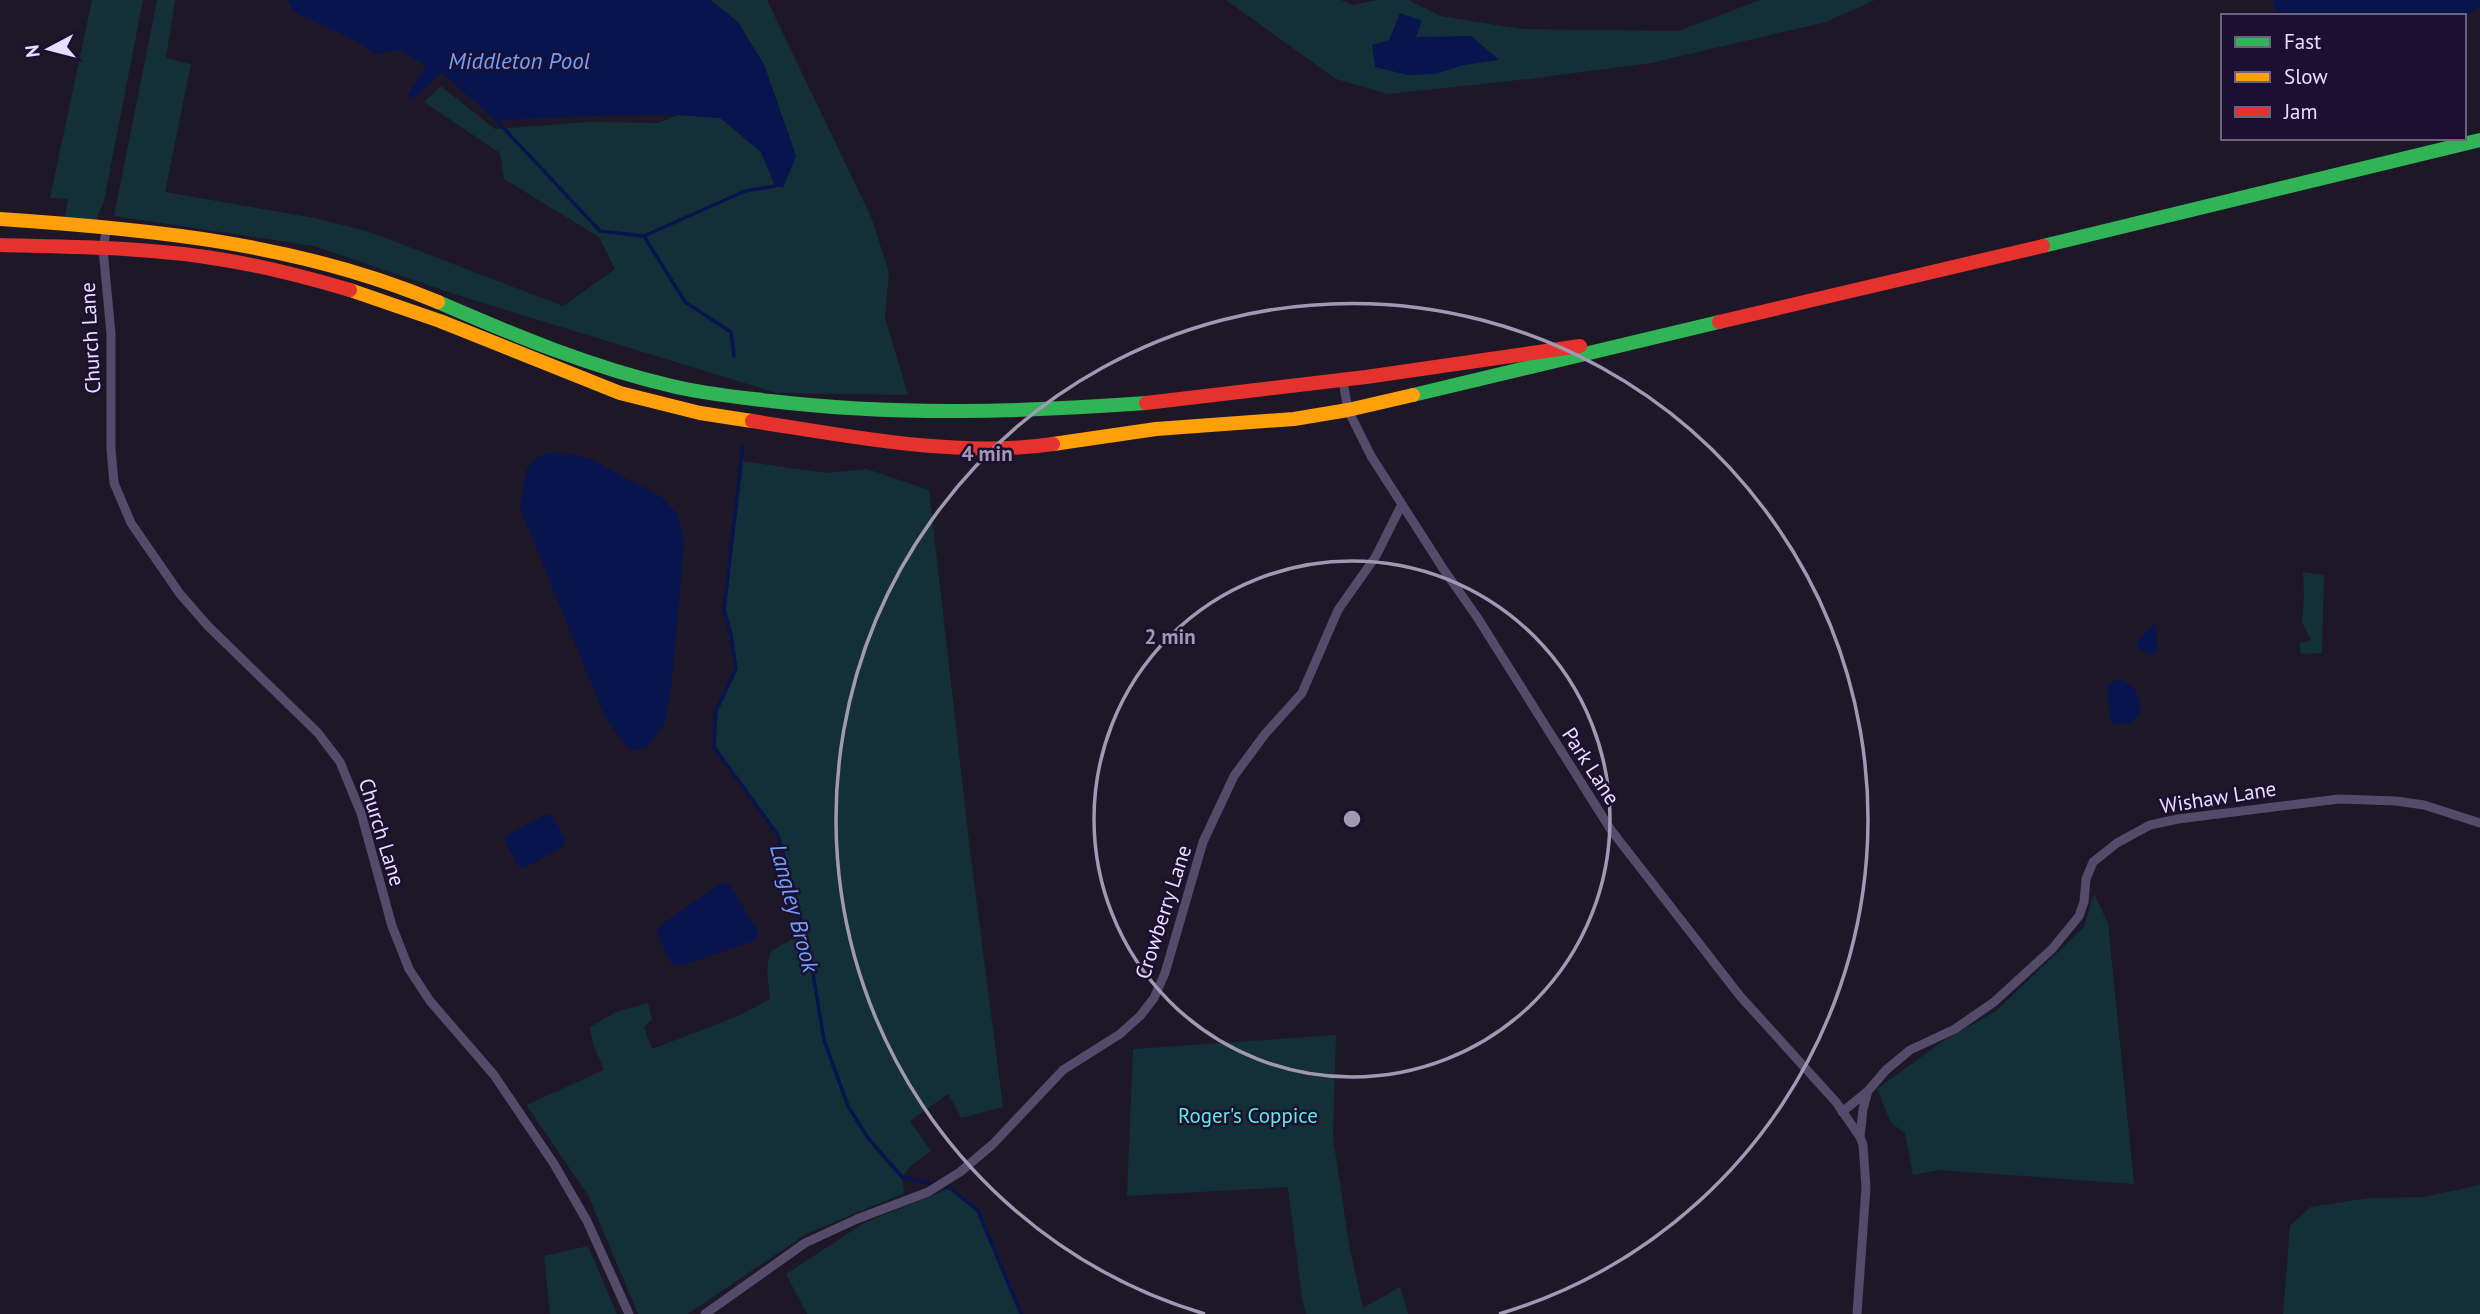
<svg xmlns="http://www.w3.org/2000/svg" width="2480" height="1314" viewBox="0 0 2480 1314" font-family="'PT Sans',sans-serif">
  <rect width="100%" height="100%" fill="#1d1728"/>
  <!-- green -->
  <path fill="#133038" d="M92 0H143L104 201 96 220 65 217 68 199 50 198Z
    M157 0H175L166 58 191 64 165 192 315 218 370 232 563 306 615 269 599 237 504 179 500 153 424 102 441 86 495 129 589 122 658 123 678 115 721 118 761 152 775 186 796 156 764 65 738 22 710 0H767L872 219 889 273 885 318 908 395 777 393 460 296 314 246 114 216Z
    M1226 0H1341L1352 5 1379 0H1408L1441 16 1521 29 1678 31 1760 0H1875L1826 22 1651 63 1529 79 1388 94 1336 79Z
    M741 461 827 473 867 469 929 490 970 850 1003 1107 961 1118 948 1094 910 1121 931 1151 911 1166 902 1177 904 1193 806 1234 688 1314H638L588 1195 526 1105 604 1070 593 1044 590 1027 616 1012 648 1003 652 1019 644 1027 652 1049 738 1016 770 999 767 970 770 952 790 940 806 937 778 835 714 747 716 711 736 669 731 634 724 610Z
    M2303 572 2324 575 2322 653 2301 654 2299 643 2311 640 2302 622 2304 597Z
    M2094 894 2108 923 2134 1184 1938 1170 1913 1175 1905 1133 1891 1123 1877 1089 1943 1041 1996 1011 2084 927Z
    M1336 1035 1333 1137 1349 1244 1363 1308 1400 1287 1408 1314H1306L1302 1298 1288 1187 1127 1196 1133 1049Z
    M2480 1185V1314H2283L2290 1226 2310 1207 2370 1198 2423 1197Z
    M950 1188 978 1211 1022 1314H807L786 1274 864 1223Z
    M588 1246 617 1314H550L544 1256Z"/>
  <!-- water -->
  <path fill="#08144e" d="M288 0H710L738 22 764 65 796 156 783 188 775 186 761 152 720 118 678 115 588 116 496 120 442 73 413 99 408 95 426 65 398 50 375 54 356 41 294 12Z
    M2273 0H2480V6L2464 17 2277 16Z
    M1400 13 1422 21 1416 37 1471 36 1499 60 1464 65 1435 74 1408 75 1375 67 1372 45 1389 40Z
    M546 453H566L592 460 660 496 678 515 684 543 672 680 665 722 649 745 638 750 628 749 605 717 520 508 526 470 535 459Z
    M2156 624 2157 651 2153 655 2138 649C2136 637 2147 631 2156 624Z
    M2118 679C2137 686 2141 696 2140 715L2130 723 2114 724 2110 720 2107 685Z
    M547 814 553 816 565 841 563 847 524 868 517 865 505 840 507 835Z
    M721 883 729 884 757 930 756 940 680 966 671 963 657 934 658 927Z"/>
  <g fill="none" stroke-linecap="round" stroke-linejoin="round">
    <!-- stream -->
    <path stroke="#08144e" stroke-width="3.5" d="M496 120 600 231 644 236
      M734 356 731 332 685 302 644 236 745 191 775 186
      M743 446 724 610 731 634 736 669 716 711 714 747 778 835 809 949 824 1040 848 1106 868 1138 902 1177 935 1185
      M942 1187 950 1188 978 1211 1021 1314"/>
    <!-- street -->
    <path stroke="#534b69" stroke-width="9" d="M107 226 103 249 111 334V449L114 483 131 523 180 594 208 626 318 733 340 762 361 813 392 926 409 969 430 1001 494 1075 554 1164 587 1221 629 1314
      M1343 381 1348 410 1371 456 1444 570 1477 617 1611 830 1740 996 1836 1102 1860 1137
      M1842 1112 1868 1091 1886 1070 1910 1050 1955 1029 1994 1002 2052 949 2079 916 2084 902 2086 879 2093 862 2117 843 2150 825 2178 819 2339 799 2396 801 2424 805 2480 823
      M705 1314 805 1243 857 1219 928 1192 960 1172 993 1144 1063 1070 1120 1034 1140 1016 1154 998 1165 973 1203 842 1234 776 1265 734 1302 693 1338 610 1376 556 1401 506
      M1857 1314 1866 1187 1863 1145 1860 1137 1863 1109 1868 1091"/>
    <!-- fast -->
    <path stroke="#30b455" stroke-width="14" d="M2043 246 2480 140
      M438 302C514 335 590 367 672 386 704 394 738 397 771 401 896 416 1021 412 1146 403
      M1413 395 1719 322"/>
    <!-- slow -->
    <path stroke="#ff9f0a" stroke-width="14" d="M0 219C149 229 298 243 438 302
      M350 290 440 321 620 393 700 413 752 421
      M1053 444 1156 429 1294 419 1348 410 1413 395"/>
    <!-- jam -->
    <path stroke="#e5322d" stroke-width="14" d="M0 245C75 247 151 247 225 260 267 267 309 278 350 290
      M1719 322 2043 246
      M1146 403 1366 377 1580 346
      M752 421C848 436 957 458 1053 444"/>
  </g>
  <!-- distance rings -->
  <g fill="none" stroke="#a198b4" stroke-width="3.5">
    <circle cx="1352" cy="819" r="258"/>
    <path d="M1205 1314A516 516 0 1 1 1499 1314"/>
  </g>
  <g text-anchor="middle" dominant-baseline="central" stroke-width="5" stroke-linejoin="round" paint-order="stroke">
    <!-- street labels -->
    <g font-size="21" fill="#e8deff" stroke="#1b102f">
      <text transform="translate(90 338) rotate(-93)">Church Lane</text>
      <text transform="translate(1591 766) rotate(57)">Park Lane</text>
      <text transform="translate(2218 797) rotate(-9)">Wishaw Lane</text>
      <text transform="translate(382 832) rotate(73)">Church Lane</text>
      <text transform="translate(1163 912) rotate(-72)">Crowberry Lane</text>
    </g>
    <!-- park labels -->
    <g font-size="21" fill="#5dece2" stroke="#1b102f">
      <text x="1248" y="1115">Roger's Coppice</text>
    </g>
    <!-- water labels -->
    <g font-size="23" font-style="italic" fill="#6ca1ff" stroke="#1b102f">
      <text x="519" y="60">Middleton Pool</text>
      <text transform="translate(795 908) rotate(75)">Langley Brook</text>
    </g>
  </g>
  <circle cx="1352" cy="819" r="10" fill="#a198b4" stroke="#1b102f" stroke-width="3.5"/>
  <g font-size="21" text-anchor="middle" font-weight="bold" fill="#a198b4" stroke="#1b102f" stroke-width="5" stroke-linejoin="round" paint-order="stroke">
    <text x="987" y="461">4 min</text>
    <text x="1170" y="644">2 min</text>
  </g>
  <!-- legend -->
  <rect x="2221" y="14" width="245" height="126" fill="#1b102f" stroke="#6d6282" stroke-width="2"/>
  <rect x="2235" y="37" width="35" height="10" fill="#30b455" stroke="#6d6282" stroke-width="2"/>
  <text x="2284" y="49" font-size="21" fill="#e8deff">Fast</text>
  <rect x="2235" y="72" width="35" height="10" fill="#ff9f0a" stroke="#6d6282" stroke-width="2"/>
  <text x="2284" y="84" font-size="21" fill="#e8deff">Slow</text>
  <rect x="2235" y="107" width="35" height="10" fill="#e5322d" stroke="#6d6282" stroke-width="2"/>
  <text x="2284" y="119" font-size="21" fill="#e8deff">Jam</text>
  <!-- north arrow -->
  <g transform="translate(49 49) rotate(263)" stroke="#1b102f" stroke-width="5" paint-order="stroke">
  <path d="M0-5L12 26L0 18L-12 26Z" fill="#e8deff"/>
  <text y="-10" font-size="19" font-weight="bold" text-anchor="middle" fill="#e8deff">N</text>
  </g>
</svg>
